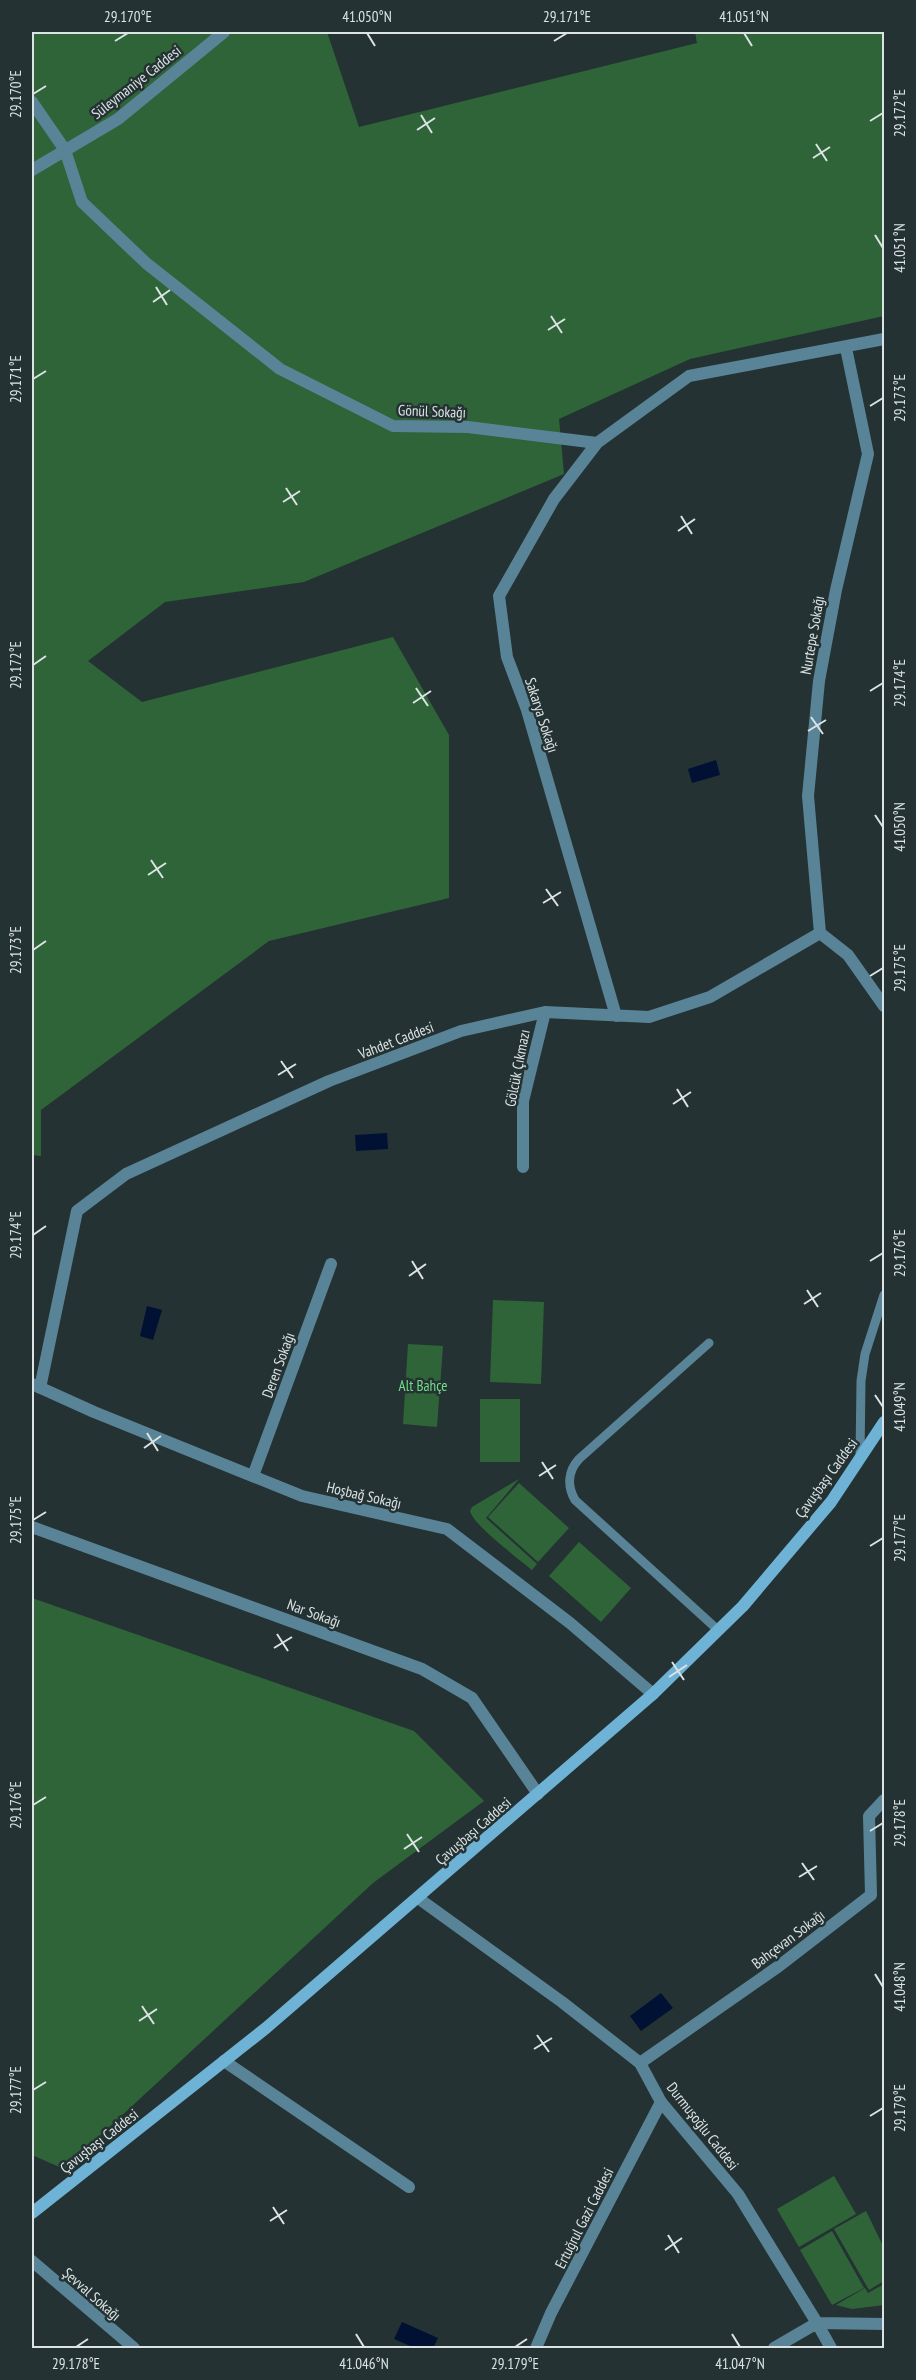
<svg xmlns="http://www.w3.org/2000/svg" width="916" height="2380" viewBox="0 0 916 2380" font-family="'PT Sans Narrow',sans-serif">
  <rect width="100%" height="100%" fill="#253233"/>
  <!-- green -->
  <path fill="#2f6439" d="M32 32H327L359 127 697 43 695 32H884V316L690 359 559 419 564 474 304 582 165 602 88 661 142 702 393 637 449 735V898L269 941 41 1110V1156L32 1155Z
    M493 1300 544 1302 541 1384 490 1382Z
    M408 1344 443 1346 437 1427 403 1424Z
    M480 1399H520V1462H480Z
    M519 1479 486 1518 537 1564 532 1570C519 1559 473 1525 470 1511L472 1507Z
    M519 1483 569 1528 538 1562 488 1517Z
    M579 1542 631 1588 601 1622 549 1576Z
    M32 1598 414 1731 484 1801 373 1883 64 2169 32 2155Z
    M834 2176 856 2214 799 2247 777 2209Z
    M866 2211 884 2248V2281L869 2290 834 2229Z
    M832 2231 864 2288 832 2305 800 2250Z
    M884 2284V2305L852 2309 836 2305 865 2288 868 2293Z"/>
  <!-- water -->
  <path fill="#001134" d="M716 760 720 775 692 783 688 769Z
    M387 1133 388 1149 356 1151 355 1135Z
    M147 1306 162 1310 153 1340 140 1336Z
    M661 1993 673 2008 641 2031 630 2016Z
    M402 2322 438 2338 433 2348H415L394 2339Z"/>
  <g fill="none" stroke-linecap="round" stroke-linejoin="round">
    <!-- service -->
    <path stroke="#598498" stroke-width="9" d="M709 1343 579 1459C568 1471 567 1486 575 1500L718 1630
      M860 1457 861 1381 865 1354 884 1295"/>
    <!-- minor -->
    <path stroke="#598498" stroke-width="12" d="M32 102 65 150 82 202 146 263 280 369 393 426 468 427 597 443 689 376 884 339
      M597 443 554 499 499 596 507 657 527 710 616 1016
      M820 933 808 796 819 681 836 590 868 454 846 348
      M523 1167V1101L545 1012
      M32 1384 94 1412 302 1496 447 1529 570 1623 653 1694
      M40 1388 77 1211 126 1174 329 1081 461 1031 545 1012 649 1017 710 997 820 933 848 955 884 1006
      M253 1476 331 1264
      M32 1527 422 1669 472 1698 538 1794
      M224 2061 409 2187
      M640 2063 779 1966 871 1895 869 1816 884 1800
      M32 2261 134 2348
      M536 2348 551 2313 661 2102
      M774 2348 817 2323 831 2348"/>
    <!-- tertiary -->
    <path stroke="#598498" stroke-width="12" d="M32 170 118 119 224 32
      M418 1898 562 2002 640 2063 661 2102 738 2194 817 2323 884 2324"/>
    <!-- secondary -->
    <path stroke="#6eb3d5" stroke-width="12" d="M32 2213 266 2028 653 1694 743 1606 831 1502 884 1422"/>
  </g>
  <!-- ticks -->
  <path fill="none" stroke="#dbe3e4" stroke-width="2" d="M367 33 375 46M744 33 752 46M115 41 128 33M554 41 567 33M33 94 46 86M421 115 432 133M870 121 883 113M417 130 435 118M816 144 827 161M813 158 830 147M875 235 883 248M156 287 167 305M153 302 170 290M551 316 562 333M548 330 565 319M33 379 46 371M870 406 883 398M286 488 297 505M283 502 300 491M681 516 692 534M678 531 695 519M33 665 46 656M416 688 428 706M870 691 883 683M413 703 431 691M811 717 823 734M808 731 826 720M875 815 883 827M151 860 163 878M148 875 166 863M546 889 558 906M543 903 561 892M33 950 46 941M870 976 883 968M281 1061 293 1078M278 1075 296 1064M677 1089 688 1107M673 1104 691 1092M33 1235 46 1226M412 1261 423 1279M870 1261 883 1253M409 1276 426 1264M807 1290 818 1307M804 1304 821 1293M875 1395 883 1407M147 1433 158 1451M144 1448 161 1436M542 1462 553 1479M539 1476 556 1465M33 1520 46 1512M870 1546 883 1538M277 1634 288 1651M274 1648 292 1637M672 1662 684 1680M669 1677 687 1665M33 1805 46 1797M870 1831 883 1823M407 1834 419 1852M404 1849 422 1837M802 1863 814 1880M799 1877 817 1866M875 1974 883 1987M142 2006 154 2024M139 2021 157 2009M537 2035 549 2052M534 2049 552 2038M33 2090 46 2082M870 2116 883 2108M273 2207 284 2224M270 2221 287 2210M668 2235 679 2253M665 2250 682 2238M356 2334 364 2347M732 2334 740 2347M76 2347 88 2339M515 2347 527 2339"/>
  <g text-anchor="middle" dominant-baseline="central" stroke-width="5" stroke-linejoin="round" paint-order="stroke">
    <!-- street labels -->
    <g font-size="15" fill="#dbe3e4" stroke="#253233">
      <text transform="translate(136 82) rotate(-38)">Süleymaniye Caddesi</text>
      <text transform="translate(432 411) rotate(2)">Gönül Sokağı</text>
      <text transform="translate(812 635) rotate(-80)">Nurtepe Sokağı</text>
      <text transform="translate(542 715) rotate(72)">Sakarya Sokağı</text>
      <text transform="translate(396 1040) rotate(-21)">Vahdet Caddesi</text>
      <text transform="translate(517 1068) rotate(-79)">Gölcük Çıkmazı</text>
      <text transform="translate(278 1365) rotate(-70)">Deren Sokağı</text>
      <text transform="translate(826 1478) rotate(-54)">Çavuşbaşı Caddesi</text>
      <text transform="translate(364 1495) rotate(13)">Hoşbağ Sokağı</text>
      <text transform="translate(314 1613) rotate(20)">Nar Sokağı</text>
      <text transform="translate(473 1831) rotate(-41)">Çavuşbaşı Caddesi</text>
      <text transform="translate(788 1939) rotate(-37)">Bahçevan Sokağı</text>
      <text transform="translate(703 2126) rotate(52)">Durmuşoğlu Caddesi</text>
      <text transform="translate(99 2141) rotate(-38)">Çavuşbaşı Caddesi</text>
      <text transform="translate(584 2218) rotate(-63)">Ertuğrul Gazi Caddesi</text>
      <text transform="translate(92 2294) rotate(41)">Şevval Sokağı</text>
    </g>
    <!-- park labels -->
    <g font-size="15" fill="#72dc87" stroke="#253233">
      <text x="423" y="1385">Alt Bahçe</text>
    </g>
  </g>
  <!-- border -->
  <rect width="916" height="2380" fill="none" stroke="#253233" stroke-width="66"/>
  <rect x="33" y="33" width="850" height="2314" fill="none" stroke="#dbe3e4" stroke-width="2"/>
  <g font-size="15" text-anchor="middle" fill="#dbe3e4">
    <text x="128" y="22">29.170°E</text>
    <text x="367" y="22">41.050°N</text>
    <text x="567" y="22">29.171°E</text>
    <text x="744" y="22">41.051°N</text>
    <text transform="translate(16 94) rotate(-90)" y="5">29.170°E</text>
    <text transform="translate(900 113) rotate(-90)" y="5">29.172°E</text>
    <text transform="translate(900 248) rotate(-90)" y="5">41.051°N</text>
    <text transform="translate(16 379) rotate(-90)" y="5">29.171°E</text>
    <text transform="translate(900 398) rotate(-90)" y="5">29.173°E</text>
    <text transform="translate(16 665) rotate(-90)" y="5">29.172°E</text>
    <text transform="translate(900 683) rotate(-90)" y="5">29.174°E</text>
    <text transform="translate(900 827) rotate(-90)" y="5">41.050°N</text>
    <text transform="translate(16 950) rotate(-90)" y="5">29.173°E</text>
    <text transform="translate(900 968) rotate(-90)" y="5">29.175°E</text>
    <text transform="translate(16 1235) rotate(-90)" y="5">29.174°E</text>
    <text transform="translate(900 1253) rotate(-90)" y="5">29.176°E</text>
    <text transform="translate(900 1407) rotate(-90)" y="5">41.049°N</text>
    <text transform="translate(16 1520) rotate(-90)" y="5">29.175°E</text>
    <text transform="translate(900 1538) rotate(-90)" y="5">29.177°E</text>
    <text transform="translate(16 1805) rotate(-90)" y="5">29.176°E</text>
    <text transform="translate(900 1823) rotate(-90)" y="5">29.178°E</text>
    <text transform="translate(900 1987) rotate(-90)" y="5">41.048°N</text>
    <text transform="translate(16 2090) rotate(-90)" y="5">29.177°E</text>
    <text transform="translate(900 2108) rotate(-90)" y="5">29.179°E</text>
    <text x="76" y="2369">29.178°E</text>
    <text x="364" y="2369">41.046°N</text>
    <text x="515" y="2369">29.179°E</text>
    <text x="740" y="2369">41.047°N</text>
  </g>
</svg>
